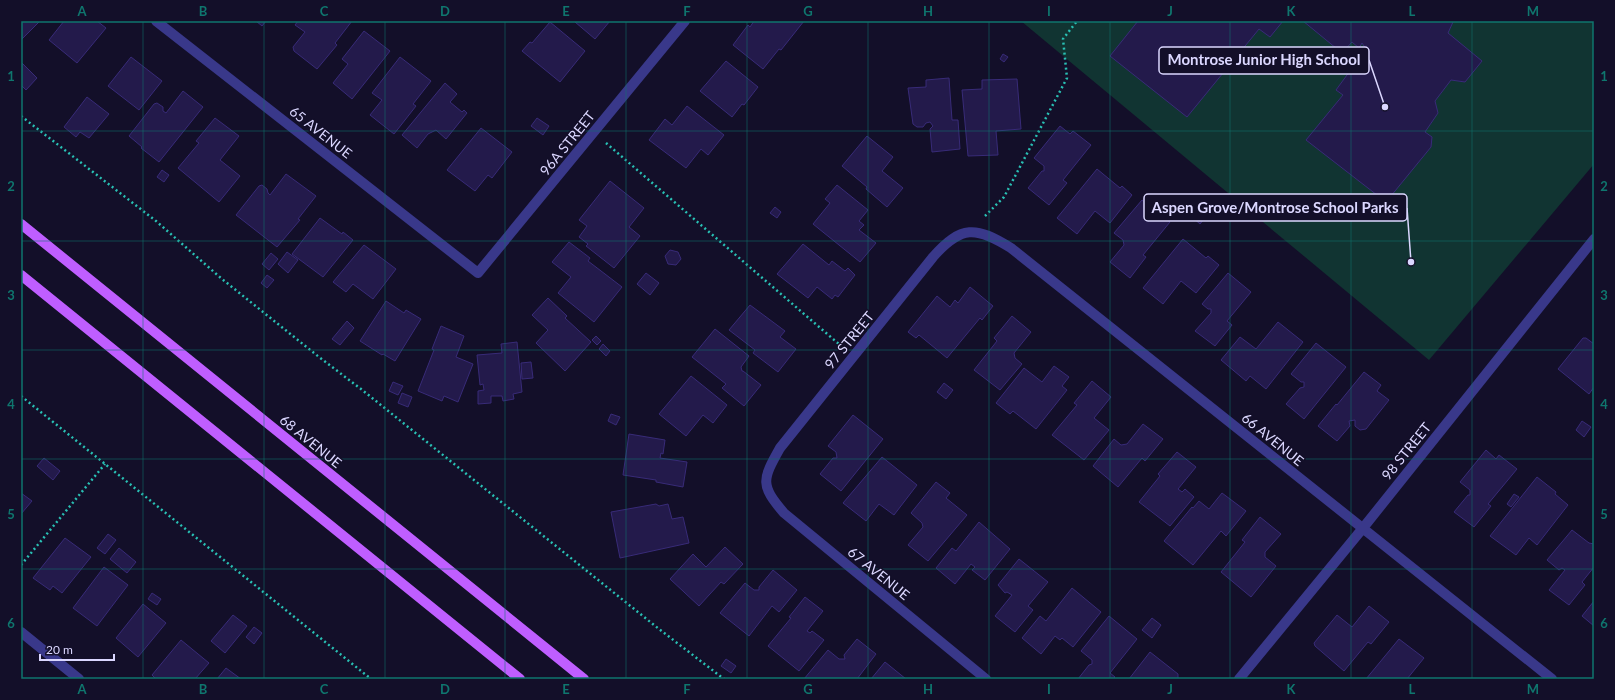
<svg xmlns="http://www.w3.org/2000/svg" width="1615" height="700" viewBox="0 0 1615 700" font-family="Lato,sans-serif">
  <rect width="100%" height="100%" fill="#130f29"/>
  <!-- green -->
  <path fill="#113432" d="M1021 21H1594V164L1429 360Z"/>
  <!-- building -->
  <path fill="#231a4b" stroke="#382b78" d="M21 21H40L21 40Z
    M64 21H97L106 28 77 63 49 40Z
    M256 21H266L262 26Z
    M298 21H352L335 43 337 45 317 69 294 51 293 47 305 32 295 25Z
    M576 21H610L595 39 575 22Z
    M754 21H804L781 50 779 49 763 69 733 45 748 25 750 27Z
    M1138 21H1283L1270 37 1259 29 1187 117 1110 56Z
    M1303 21H1452L1453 22 1448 33 1482 61 1465 82 1451 80 1435 101 1438 113 1425 132 1432 137 1431 147 1386 202 1306 140 1343 95 1336 90 1366 49 1362 43 1359 48 1352 42 1342 53Z
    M550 22 585 51 560 82 522 51 530 42 532 43Z
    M364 31 390 51 352 99 333 83 348 64 342 59Z
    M1003 54 1008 57 1004 62 1000 59Z
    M131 57 162 81 139 110 108 86Z
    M400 57 431 81 413 104 416 106 394 134 370 115 382 100 372 93Z
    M726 61 758 87 744 105 742 104 732 117 700 91Z
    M22 63 37 78 26 90 21 85Z
    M949 78 952 120H958L960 149 932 152 930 129 933 126 930 122 926 123 923 127H917L913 124 908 88 926 87V80Z
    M1017 79 1021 129 996 131 998 155 968 156 962 90 982 89V80Z
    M445 83 457 94 450 102 462 112 464 110 467 113 446 139 436 130 428 134 417 148 402 135Z
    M183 91 203 107 159 162 141 148 142 147 129 136 154 104 157 103 163 107V111L166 113Z
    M87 97 109 114 89 138 80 132 76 137 64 127Z
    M687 106 724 135 708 155 701 149 686 168 649 140 665 119 672 125Z
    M215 118 239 136 220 160 240 176 219 202 178 168 199 143 196 141Z
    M537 118 549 126 543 135 531 126Z
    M1060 126 1070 134 1073 131 1091 145 1063 180 1067 183 1049 205 1028 188 1042 171H1044V166L1034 158Z
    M481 128 512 152 492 178 488 175 475 191 447 170Z
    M867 136 893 157 882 171 903 188 887 207 866 189 867 187 842 166Z
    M1097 169 1120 188 1122 186 1132 195 1110 223 1095 211 1077 234 1057 218Z
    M162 170 169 175 164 182 157 177Z
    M286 174 316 196 298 219 300 220 277 247 236 215 259 186 262 185 267 189 268 193 270 195Z
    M610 181 644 208 629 227 640 236 614 268 586 246 588 244 579 237 587 226 579 220Z
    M837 185 868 210 859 221 864 225 859 230 876 243 860 262 813 224 830 203 825 199Z
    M1142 200 1170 222 1143 255 1146 257 1130 278 1110 262 1124 245 1123 240 1114 233Z
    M775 207 781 212 777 218 770 213Z
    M1199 208 1207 215 1200 224 1192 217Z
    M320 218 342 234 343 232 353 240 323 277 292 254Z
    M1183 239 1206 258 1208 256 1219 265 1196 293 1181 281 1163 304 1143 288Z
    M569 242 590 258 588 261 622 287 594 322 558 293 571 277 552 262Z
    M803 244 829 265 832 261 845 271 848 268 855 275 838 297 835 295 832 299 817 287 808 298 777 274Z
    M364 245 396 269 373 299 353 284 346 292 333 282Z
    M670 250 678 252 681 259 676 265 668 264 665 256Z
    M287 252 298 260 288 273 278 264Z
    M271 253 278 259 269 270 262 264Z
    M646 273 659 283 650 295 637 284Z
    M1228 273 1251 292 1227 321 1232 325 1215 346 1195 331 1211 313V309H1208L1202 304Z
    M267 275 274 280 267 288 261 283Z
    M970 287 993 306 982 320 980 318 947 358 919 335 916 338 908 332 937 296 950 307 955 300 958 303Z
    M548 298 567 316 565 318 591 342 565 371 536 343 548 330 532 315Z
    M386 301 404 313 406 310 421 319 395 361 383 354 382 355 360 341Z
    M750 305 785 331 780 337 796 349 778 372 753 353 755 350 729 330Z
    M1012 316 1031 332 1014 353 1015 358 1022 364 1000 390 974 370 997 341 994 338Z
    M347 321 354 328 340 345 332 339Z
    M1278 322 1303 342 1266 389 1250 376 1246 381 1221 360 1240 337 1256 349Z
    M441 326 464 336 456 357 473 364 458 402 444 396 442 401 418 391 434 350 432 349Z
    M715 329 749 356 741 367 742 371H743L761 385 744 406 722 388 726 384 692 357Z
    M596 336 601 341 597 345 592 340Z
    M1583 338H1586L1594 344V387L1589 394 1558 369Z
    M517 342 522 392 513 394 514 399 503 401 502 396H491V403L478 404V391L484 390 483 384 480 385 477 355 502 353 501 344Z
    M1316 343 1346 367 1304 419 1286 404 1300 388 1304 387V382H1301L1291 374Z
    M603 344 610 351 606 356 599 349Z
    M531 362 533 378 522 379 521 363Z
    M1054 366 1069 377 1062 386 1067 390 1036 429 1013 411 1010 414 996 403 1024 368 1042 382Z
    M1364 372 1381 385 1377 391 1389 400 1366 429 1360 430 1355 426V420L1349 421 1350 426 1337 441 1318 426 1336 404 1337 405Z
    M691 376 727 405 713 423 703 415 686 436 659 414Z
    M1092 381 1111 397 1094 418 1109 430 1084 460 1052 435 1077 405 1074 403Z
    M393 382 403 386 398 395 389 391Z
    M944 383 953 390 946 399 937 392Z
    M402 393 412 397 408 407 398 403Z
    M611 414 620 417 616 425 608 421Z
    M853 415 883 439 841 491 820 474 833 458H837L836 452 828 446Z
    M1582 421 1591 427 1584 437 1576 430Z
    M1143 424 1163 439 1145 461 1142 458 1118 487 1093 466 1114 439 1121 445 1127 444Z
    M629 434 665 440 663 454 661 453 660 458 687 462 683 487 656 482V480L623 475Z
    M1486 450 1496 459 1499 455 1517 469 1488 504 1491 506 1474 527 1454 512 1468 495H1470V490L1460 482Z
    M1177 452 1196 467 1178 489 1182 492 1185 489 1194 497 1170 526 1139 502 1160 476 1158 474Z
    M882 457 917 485 894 515 879 504 866 521 843 503Z
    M44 458 60 471 53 480 37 466Z
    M1537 477 1556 492 1555 494 1568 505 1537 545 1529 538 1516 555 1490 536Z
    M936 482 950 493 946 498 967 515 928 561 908 545 923 527 922 523 911 513Z
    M21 493 32 501 21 514Z
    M1222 493 1246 511 1226 536 1221 531 1193 565 1164 541 1192 507 1193 508 1199 501 1209 509Z
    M1514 494 1519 497 1511 507 1507 504Z
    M656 504 659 506 668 504 672 519 683 517 689 543 620 558 611 512Z
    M1260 517 1281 534 1265 552V557L1276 566 1251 597 1221 572 1245 542 1242 540Z
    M979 522 1010 549 985 580 972 570 975 567 971 564 955 584 936 568 952 548 956 551Z
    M1572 530 1589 543 1594 544V567L1582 582 1585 585 1569 605 1549 590 1565 570 1562 568 1559 570 1547 560Z
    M108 534 116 540 105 554 97 548Z
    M65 538 91 557 62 593 53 586 50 590 33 578Z
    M725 547 743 564 724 584 721 582 699 606 670 579 693 554 706 567Z
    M119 548 136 562 127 573 110 559Z
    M1019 559 1048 582 1028 606 1033 610 1015 632 995 616 1012 595 1007 592 1005 593 998 585Z
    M104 567 128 585 97 626 73 608Z
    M773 570 797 590 779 612 772 606 749 636 720 613 745 583 754 590H759V587Z
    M1072 588 1101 612 1073 647 1062 638 1060 640 1055 636 1041 654 1022 638 1040 616 1046 621Z
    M152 593 161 599 157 605 148 599Z
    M805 597 823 611 807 631 810 633 812 631 824 640 799 671 768 646 791 618 789 617Z
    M1594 601V626L1582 616Z
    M143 604 166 623 138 657 116 638Z
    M1369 606 1389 622 1371 644 1368 642 1344 671 1315 646 1314 643 1337 615 1352 627Z
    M233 615 247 626 225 653 211 641Z
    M1109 616 1137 639 1110 673 1115 677 1113 679H1078L1089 665 1092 664V660L1081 651Z
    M1152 618 1161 625 1152 638 1142 630Z
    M254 627 262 633 254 644 246 637Z
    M857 639 876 654 857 679H804L828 650 839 659H845L844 655Z
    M1399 639 1424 658 1407 679H1366Z
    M181 640 209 663 195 679H156L152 675Z
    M1150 652 1178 674V679H1129Z
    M726 659 736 666 731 673 721 666Z
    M885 662 906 679H871Z
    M226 668 241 679H217Z"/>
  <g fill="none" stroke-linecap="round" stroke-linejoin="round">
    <!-- path -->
    <path stroke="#29c0b4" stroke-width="2.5" stroke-dasharray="2 3" stroke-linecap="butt" d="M21 116 156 221 222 279 319 357 361 389 659 629 724 679
      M606 143 840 345
      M985 216 1004 197 1067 78 1063 39 1077 21
      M21 396 371 679
      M21 565 105 464"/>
    <!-- minor -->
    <path stroke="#39388a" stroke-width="10" d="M156 21 478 273 685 21
      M21 632 79 679
      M986 679 784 513C760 485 762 480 780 448L933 257C961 225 976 226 1011 248L1552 679
      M1239 679 1363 528 1594 239"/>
    <!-- major -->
    <path stroke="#bf5eff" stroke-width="10" d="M21 224 584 679
      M21 275 520 679"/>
  </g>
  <!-- grid -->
  <path fill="none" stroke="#0f766e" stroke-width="1" stroke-opacity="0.55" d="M143 21V679M264 21V679M385 21V679M505 21V679M626 21V679M747 21V679M868 21V679M989 21V679M1110 21V679M1230 21V679M1351 21V679M1472 21V679M21 131H1594M21 241H1594M21 350H1594M21 459H1594M21 569H1594"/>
  <g text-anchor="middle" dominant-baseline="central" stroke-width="3" stroke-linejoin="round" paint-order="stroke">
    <!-- street labels -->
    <g font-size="14" fill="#dbd7ff" stroke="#130f29">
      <text transform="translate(321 132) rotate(38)">65 AVENUE</text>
      <text transform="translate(567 143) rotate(-51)">96A STREET</text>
      <text transform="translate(849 340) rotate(-51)">97 STREET</text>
      <text transform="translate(1273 439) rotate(39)">66 AVENUE</text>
      <text transform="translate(311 441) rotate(39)">68 AVENUE</text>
      <text transform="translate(1406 451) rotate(-51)">98 STREET</text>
      <text transform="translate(879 573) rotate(39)">67 AVENUE</text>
    </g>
  </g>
  <!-- callouts -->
  <path fill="none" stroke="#dbd7ff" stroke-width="1.5" d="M1385 107L1369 60M1411 262L1407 208"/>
  <g fill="#dbd7ff" stroke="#130f29" stroke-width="1.5">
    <circle cx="1385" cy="107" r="4"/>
    <circle cx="1411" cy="262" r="4"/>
  </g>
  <g fill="#130f29" stroke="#dbd7ff" stroke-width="1.5">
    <rect x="1159" y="47" width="210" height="27" rx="4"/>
    <rect x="1144" y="194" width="263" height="27" rx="4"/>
  </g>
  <g font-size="15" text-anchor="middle" font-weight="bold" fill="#dbd7ff">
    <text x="1264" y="65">Montrose Junior High School</text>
    <text x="1275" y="213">Aspen Grove/Montrose School Parks</text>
  </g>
  <!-- border -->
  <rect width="1615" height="700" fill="none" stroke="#130f29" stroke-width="44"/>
  <!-- scale -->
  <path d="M40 654v6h74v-6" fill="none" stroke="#dbd7ff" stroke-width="2"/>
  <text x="46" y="654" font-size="12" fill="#dbd7ff" stroke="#130f29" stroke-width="3" paint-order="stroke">20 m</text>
  <rect x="22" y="22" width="1571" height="656" fill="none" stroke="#0f766e" stroke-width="1.5"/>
  <g font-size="13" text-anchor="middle" font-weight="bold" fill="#0f766e">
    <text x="82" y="16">A</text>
    <text x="203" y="16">B</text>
    <text x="324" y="16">C</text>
    <text x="445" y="16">D</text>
    <text x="566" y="16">E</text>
    <text x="687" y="16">F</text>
    <text x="808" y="16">G</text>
    <text x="928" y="16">H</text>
    <text x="1049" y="16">I</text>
    <text x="1170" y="16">J</text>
    <text x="1291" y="16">K</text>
    <text x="1412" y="16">L</text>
    <text x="1533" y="16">M</text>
    <text x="11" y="81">1</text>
    <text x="1604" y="81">1</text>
    <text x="11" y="191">2</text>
    <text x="1604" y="191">2</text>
    <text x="11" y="300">3</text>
    <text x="1604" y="300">3</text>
    <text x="11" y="409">4</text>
    <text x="1604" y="409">4</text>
    <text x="11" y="519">5</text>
    <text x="1604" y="519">5</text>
    <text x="11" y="628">6</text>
    <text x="1604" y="628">6</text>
    <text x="82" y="694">A</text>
    <text x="203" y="694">B</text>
    <text x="324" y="694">C</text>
    <text x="445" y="694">D</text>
    <text x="566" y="694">E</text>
    <text x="687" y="694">F</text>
    <text x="808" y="694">G</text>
    <text x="928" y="694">H</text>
    <text x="1049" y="694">I</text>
    <text x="1170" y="694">J</text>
    <text x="1291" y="694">K</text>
    <text x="1412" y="694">L</text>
    <text x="1533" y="694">M</text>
  </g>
</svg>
